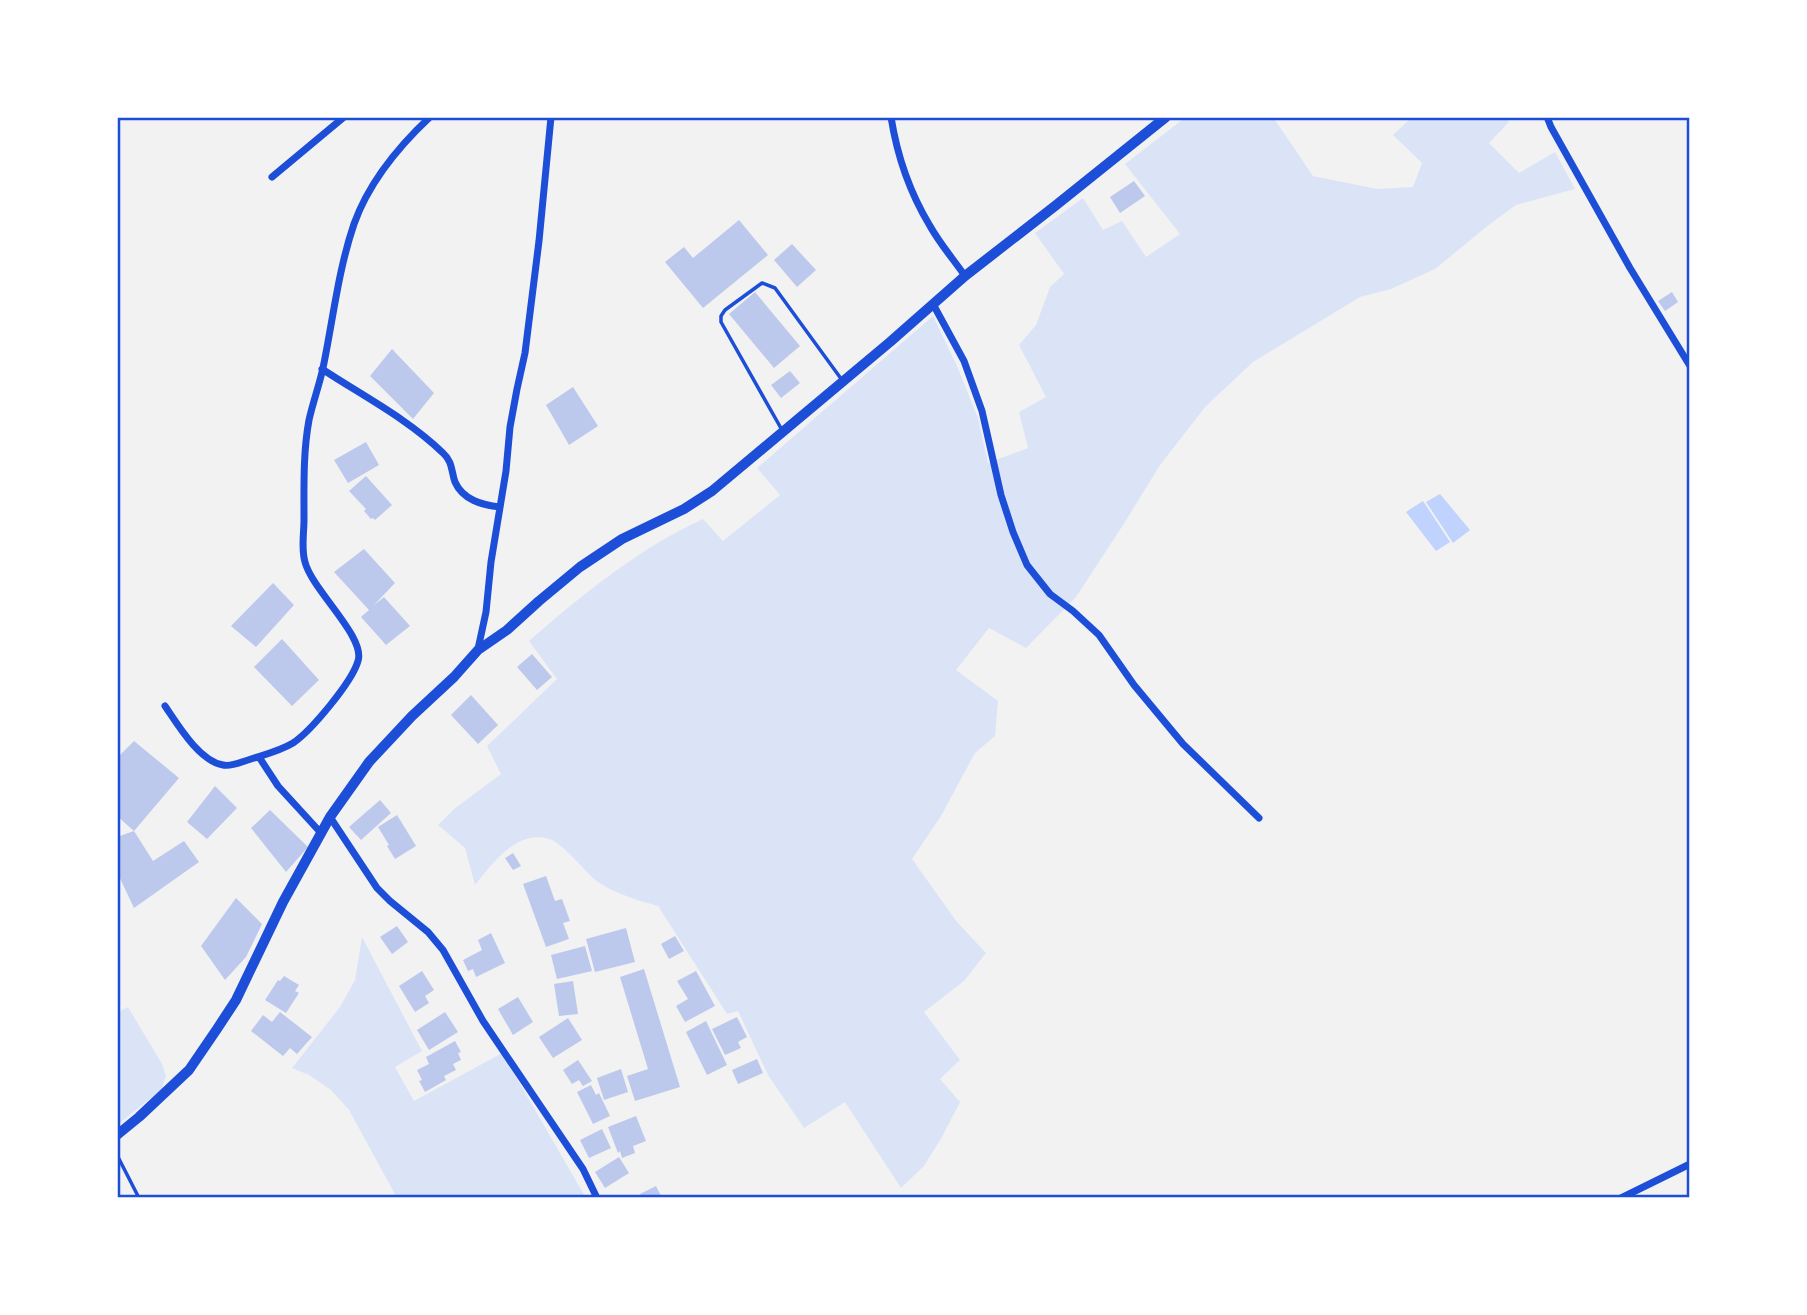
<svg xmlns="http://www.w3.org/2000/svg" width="1807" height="1315" viewBox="0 0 1807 1315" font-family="'Public Sans',sans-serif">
  <rect width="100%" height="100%" fill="#f2f2f2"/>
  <!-- green -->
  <path fill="#dbe4f7" d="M1186 117H1273L1313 176 1377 189 1413 187 1422 163 1393 135 1412 117H1505L1509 122 1489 143 1519 173 1555 152 1575 189 1516 205 1490 224 1435 269 1391 289 1360 297 1253 362 1206 406 1160 465 1125 522 1076 597 1026 648 989 628 956 670 998 701 995 736 975 753 941 816 912 859 957 922 986 953 964 981 924 1012 960 1060 940 1079 960 1102 942 1137 924 1166 901 1188 845 1102 804 1128 768 1075 738 1011 727 1014 658 906C637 900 616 894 598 882 585 872 563 843 549 839 517 829 492 864 475 885L465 848 438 825 454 809 501 774 487 746 557 679 529 641C583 594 638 549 703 519L723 541 780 495 757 468 933 316 957 366 978 418 988 463 1028 448 1019 412 1046 397 1019 345 1036 325 1050 287 1064 274 1035 233 1083 198 1103 230 1122 221 1146 257 1180 234 1125 164Z
    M362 937 422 1051 395 1067 414 1101 502 1053 586 1198H397L349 1110 331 1090 309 1075 292 1068 340 1007 355 980Z
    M128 1007 162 1064 166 1076 161 1090 117 1125V1013Z"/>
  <!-- water -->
  <path fill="#bfd3fe" d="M1440 494 1470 530 1453 543 1426 502Z
    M1423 501 1450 542 1436 551 1406 512Z"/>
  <!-- building -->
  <path fill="#bdc9ec" d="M1134 181 1145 196 1120 213 1110 197Z
    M739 220 768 255 703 308 665 262 684 247 693 258Z
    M792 244 816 270 797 287 774 260Z
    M755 292 800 346 774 368 729 314Z
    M1672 292 1678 302 1665 311 1658 301Z
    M392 349 434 393 413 419 370 376Z
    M790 371 800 383 781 398 771 385Z
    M573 387 598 426 569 445 546 405Z
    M366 442 379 465 348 483 334 460Z
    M366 476 392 505 375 520 373 518 371 519 364 511 366 509 349 491Z
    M364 549 395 583 374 605 384 597 410 626 386 645 361 617 369 610 334 572Z
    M273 583 294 605 256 647 231 626Z
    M282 639 319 680 292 706 254 667Z
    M532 654 552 677 537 690 517 667Z
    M471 695 498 725 478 744 451 715Z
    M134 741 179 778 134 831 117 816V758Z
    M215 786 237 808 207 839 187 822Z
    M380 800 391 813 361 840 349 827Z
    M270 810 308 847 286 872 251 828Z
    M397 815 416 846 395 859 387 846 389 845 378 827Z
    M134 831 153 861 184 841 199 862 134 908 117 872V837Z
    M513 853 521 866 513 870 505 858Z
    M546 876 555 901 562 899 570 921 563 923 569 939 546 947 523 884Z
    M236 898 262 924 246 957 225 980 201 946Z
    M397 926 408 942 392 954 380 937Z
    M626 928 635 962 595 972 586 939Z
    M491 933 505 963 476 977 473 969 468 971 463 960 482 950 478 940Z
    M675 936 684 951 669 959 661 944Z
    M585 946 592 971 557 979 551 955Z
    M644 969 680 1087 635 1101 627 1076 648 1069 620 977Z
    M422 971 434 990 425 996 429 1003 415 1012 399 986Z
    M696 971 715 1006 685 1022 676 1006 688 999 677 981Z
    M284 976 299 985 295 991 299 993 286 1013 265 1000 278 980 280 981Z
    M573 981 578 1014 559 1016 554 984Z
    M518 997 533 1022 513 1035 498 1009Z
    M280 1012 312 1037 297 1054 290 1048 283 1056 251 1031 263 1015 272 1022Z
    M445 1012 458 1032 429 1050 417 1030Z
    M737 1017 747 1037 738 1042 741 1048 725 1055 712 1029Z
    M568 1018 582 1040 553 1058 539 1037Z
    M706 1021 727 1065 707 1075 686 1032Z
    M455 1041 461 1052 458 1053 461 1060 453 1064 456 1070 444 1076 446 1080 425 1092 419 1081 422 1080 417 1070 429 1064 426 1057Z
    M757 1059 763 1073 738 1084 732 1070Z
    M578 1060 592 1081 583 1086 579 1080 572 1084 563 1070Z
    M621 1069 628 1092 604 1100 597 1078Z
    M591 1085 596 1095 599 1093 610 1116 593 1124 577 1092Z
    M636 1116 646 1141 633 1146 635 1153 622 1158 620 1151 618 1153 608 1127Z
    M602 1129 611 1148 589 1158 580 1140Z
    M619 1157 629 1173 605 1188 595 1172Z
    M656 1186 662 1198H642L640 1194Z"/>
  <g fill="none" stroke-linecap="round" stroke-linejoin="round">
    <!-- service -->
    <path stroke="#1d4ed8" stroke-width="3.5" d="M782 430 721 322V316L725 310 762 283 775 288 842 380
      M117 1155 139 1198"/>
    <!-- minor -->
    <path stroke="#1d4ed8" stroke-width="7" d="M891 117C897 155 910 193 930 226 940 244 954 260 965 276
      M1547 117 1551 127 1630 268 1690 366
      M272 177 344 117
      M933 304 964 361 982 411 1001 495 1013 532 1027 565 1050 594 1073 611 1099 635 1134 685 1183 744 1259 818
      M322 369C363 396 408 419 443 453 453 462 451 471 455 482 463 500 482 505 500 507
      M478 649 486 612 491 562 506 471 510 427 517 389 525 353 539 241 551 117
      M165 706C178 725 199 761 223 765 231 767 241 762 248 760 263 755 280 751 293 743 311 731 352 682 358 661 366 637 312 590 305 562 301 549 304 533 304 520 304 487 303 452 309 420 313 402 319 386 323 368 333 320 338 271 354 224 369 182 398 147 430 117
      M259 757 278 786 321 833
      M330 817 377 888 390 901 428 932 443 950 483 1021 583 1169 597 1198
      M1621 1198 1690 1164"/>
    <!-- tertiary -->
    <path stroke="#1d4ed8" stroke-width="10" d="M117 1135 139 1117 189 1070 217 1029 236 1000 283 902 330 817 369 762 412 716 454 677 478 650 507 630 539 601 580 567 622 539 684 509 712 491 890 342 965 276 1055 206 1166 117"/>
  </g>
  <!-- border -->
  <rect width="1807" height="1315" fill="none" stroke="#ffffff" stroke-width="238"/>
  <rect x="119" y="119" width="1569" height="1077" fill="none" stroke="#1d4ed8" stroke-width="2.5"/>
</svg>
